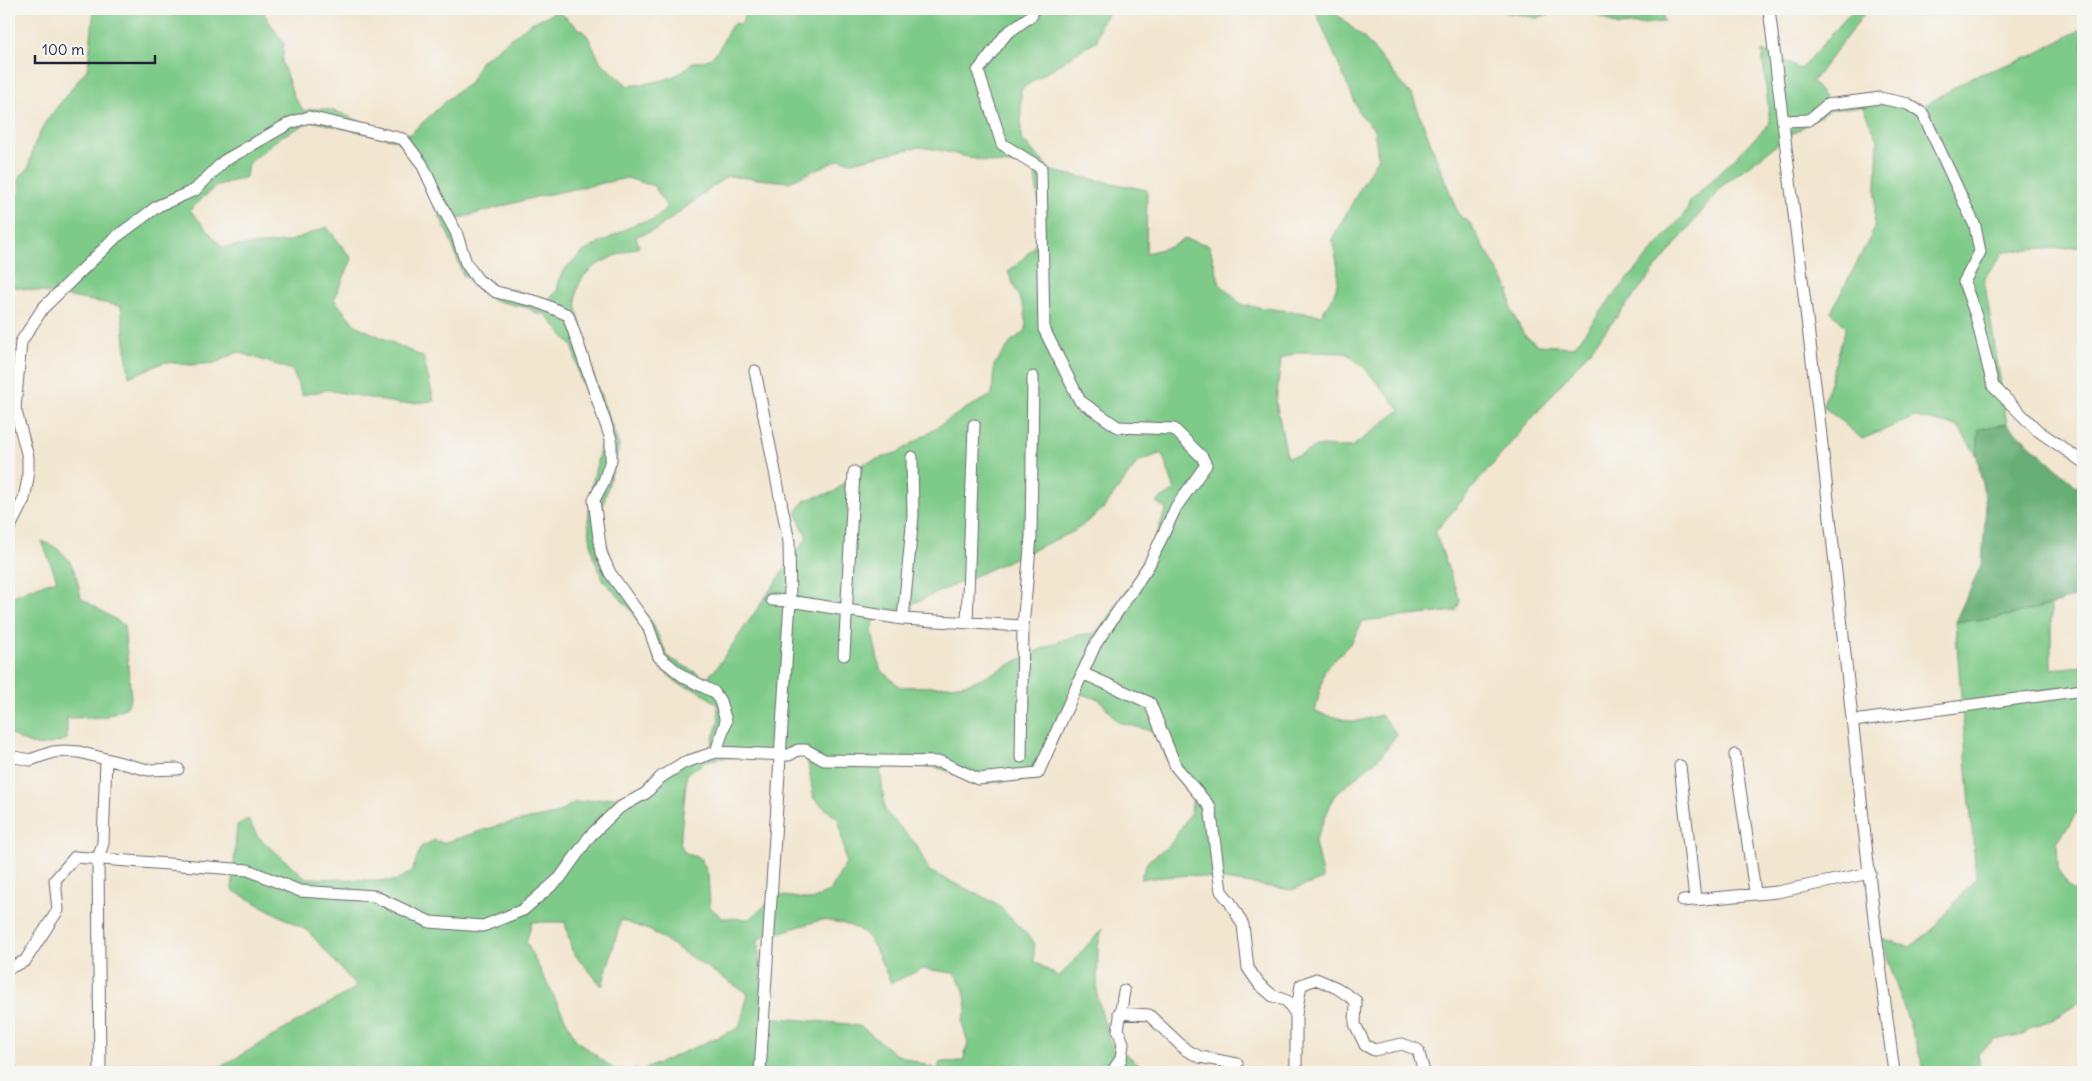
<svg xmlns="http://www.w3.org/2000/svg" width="2092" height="1081" viewBox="0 0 2092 1081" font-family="Delius,sans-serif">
  <rect width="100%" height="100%" fill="#f6f6f2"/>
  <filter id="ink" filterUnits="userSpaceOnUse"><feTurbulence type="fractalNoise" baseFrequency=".02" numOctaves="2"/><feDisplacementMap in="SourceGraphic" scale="10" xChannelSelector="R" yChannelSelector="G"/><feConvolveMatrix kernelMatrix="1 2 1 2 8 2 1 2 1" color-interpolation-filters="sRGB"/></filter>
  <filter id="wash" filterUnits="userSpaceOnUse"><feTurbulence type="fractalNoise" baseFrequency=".0096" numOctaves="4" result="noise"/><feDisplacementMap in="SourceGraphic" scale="20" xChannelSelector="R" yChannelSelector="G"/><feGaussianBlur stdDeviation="1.12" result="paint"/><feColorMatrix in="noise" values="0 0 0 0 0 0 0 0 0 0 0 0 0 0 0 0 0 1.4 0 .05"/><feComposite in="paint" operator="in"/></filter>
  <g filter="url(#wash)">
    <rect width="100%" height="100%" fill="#f2e6d0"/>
    <!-- green -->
    <path fill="#7eca88" stroke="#507662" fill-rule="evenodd" d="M94 9H261L284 44 282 62 294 97 304 111C329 103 348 118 371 125 384 129 397 131 410 134L455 93 469 84 480 62 531 23 558 11 587 35 600 61 628 86C649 83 679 81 692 62 720 63 719 43 733 24L742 23 746 9H1111L1100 24 1097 40 1021 89V139L1052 171 1147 190 1146 253 1170 247 1185 239 1209 245 1220 284 1242 305 1321 315C1343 285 1340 274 1332 239L1378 157 1374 129 1360 114 1316 12 1286 9H1340L1335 13 1365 39 1413 97 1458 214 1470 223 1509 290 1511 310 1524 335 1538 345 1574 347 1608 302 1687 211 1689 203 1770 123 1762 51 1801 69 1854 9H1868L1812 82 1829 102 1836 99 1922 107 1972 77 2032 56 2083 28V247L2005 251 1984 278 2007 424 1979 429 1977 456 1958 426 1915 417 1862 439 1823 406 1846 327 1831 312 1874 230 1878 140 1862 106 1829 110 1783 140 1723 185 1586 355 1435 532 1460 601 1456 611 1363 621 1351 643 1325 669 1315 712 1354 722 1381 715 1397 734 1381 756 1334 796 1315 842 1323 879 1292 890 1189 875 1140 879 1148 861 1171 844 1191 812 1193 796 1172 771 1156 732 1118 722 1099 699 1081 694 1068 716 1038 779 985 783 932 766H882L880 768 885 811 916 844 929 871 996 903 1034 942V961L1059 977 1102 929 1098 946 1097 994 1109 1041 1149 1072H212L357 987 308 931 232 890 237 825 248 819 258 837 306 878 394 881 412 872 421 847 435 840 443 843 500 825 555 814 574 803 640 793 684 755 710 749 719 720 717 704 698 690 679 684 660 668 647 638 632 611 603 580 593 556 588 522 592 485 604 431 594 404 580 379 573 347 545 314H537L529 308 492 300 463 275 451 241 410 151 396 140 312 121 280 137 248 164 246 177 216 186 190 210 222 247 287 242 327 227 352 259 334 299 355 325 423 357 434 401 400 404 328 390 302 395 292 370 238 352 215 363 190 365 165 362 129 377 121 306 9 286V200L19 194V177L28 169 34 145 46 121 88 68ZM918 147C954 150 988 168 1025 163L1035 171C1035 188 1045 222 1039 237 1034 250 1018 263 1008 272L1025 311 1026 330 1012 341 994 365 992 395 965 409 899 452 863 464 834 492 805 500 796 513 807 537 715 670 706 678 668 657 652 622 612 571 600 516 619 446 583 347 587 340C561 280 584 266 639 247L636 236 656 230 727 176 789 182 840 159 852 162ZM627 178 654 186 667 207 653 220 637 223 583 252 566 268 558 281V289L548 301 514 290 493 287 473 269 455 223 460 218 536 197ZM1298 352 1346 353 1363 366 1400 410 1352 447 1316 446 1301 455 1287 457 1276 402 1281 359ZM1162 453 1175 490 1156 502 1166 509 1147 561 1107 620 1093 634C1064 631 1000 673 969 683 950 688 920 686 900 687L880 669 872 632 874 621 1075 531 1103 509 1138 462ZM801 754 807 758 814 799 839 820 846 863 830 891 812 900 777 895 750 919 722 918 710 907 708 874 701 859 684 852 680 842 687 773 709 760 745 755ZM621 920 651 931 748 994 739 1028 643 1070H615L576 1040 526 942 532 922H565L572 951 602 986ZM821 920C874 926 870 940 891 983L922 969 955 973 964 990 967 1008 962 1023 968 1043 963 1061 940 1062 938 1070 895 1054 862 1027 848 1024 768 1017 764 1010 758 939Z
      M1491 9H1565L1537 18Z
      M1586 9H1662L1664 22 1618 26Z
      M42 541C71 552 76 570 81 598L124 625 131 697 127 707 104 717 67 718V739C40 748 33 748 9 733V598L37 586 57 580Z
      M2051 605V669L2083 666V798L2079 810 2057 842 2058 870 2069 887 2083 899V1000L2052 1020 2033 1026 2023 1034 1995 1040 1977 1054 1981 1072H1925L1881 938 1910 947 1932 930 1976 878 1955 622 1997 618Z"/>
    <!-- forest -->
    <path fill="#66ae74" stroke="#446858" d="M2007 424 2083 492V594L2051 605 1997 618 1955 622 1982 563 1986 505 1977 456 1979 429Z"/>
  </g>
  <g filter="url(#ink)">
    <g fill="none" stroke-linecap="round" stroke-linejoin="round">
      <!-- minor casing -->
      <g stroke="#6b676f" stroke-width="13">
        <path id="minor" d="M1769 9 1818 409 1875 927 1894 1072
          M1783 121 1809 120 1827 105 1880 98 1908 104 1923 114 1975 226 1980 252 1964 282 1976 316 1993 386 2037 430 2083 462
          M755 371 789 542 790 601 760 1072
          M9 529 24 499 28 478V457L15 408 21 342 43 308 116 237 158 206 195 190 224 161 290 123 309 117 403 139 422 164 440 203 456 232 466 263 478 280 496 292 538 302 568 315 611 439V460L604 481 594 500 601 553 610 573 648 626 659 657 684 677 714 692 720 701 726 721 716 752
          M772 600 790 601 903 619 1023 626
          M903 619 913 516 912 457
          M967 623 974 425
          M844 655 854 472
          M1082 673 1150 703 1176 767 1210 807 1221 891 1230 902 1243 925 1248 968 1259 984 1273 996 1287 1001 1296 1014V1072
          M1853 721 2083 690
          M1735 755 1755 892
          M1021 757 1023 626 1031 537 1033 377
          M9 759 15 757 30 760 53 752 65 751 79 752 148 770 178 769
          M1680 766 1695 899
          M1683 901 1777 892 1870 873
          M9 968 25 961 58 910 55 880 75 857 248 870 300 891 374 896 430 922 483 926 523 910 560 878 590 836 619 808 646 793 661 777 683 763 716 752 789 755 798 750H806L824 760 941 762 978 779 1038 773 1095 645 1149 565 1176 507 1206 465 1202 457 1174 429 1118 427 1080 401 1044 329 1041 168 1002 144 978 71 1006 34 1032 15V9
          M1119 1013 1149 1015 1186 1050 1200 1057 1237 1064
          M1296 1014 1301 985 1316 979 1337 988 1356 1001 1355 1024 1365 1045 1374 1050 1402 1044 1418 1050 1424 1072
          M100 1072 98 859 103 843 106 760
          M1112 1072 1121 1059 1123 1043 1118 1030 1124 991"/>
      </g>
      <!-- minor -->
      <use href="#minor" stroke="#fff" stroke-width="11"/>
    </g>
  </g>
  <!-- margin -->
  <rect width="2092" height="1081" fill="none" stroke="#f6f6f2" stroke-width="30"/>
  <!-- scale -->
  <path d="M35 55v8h120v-8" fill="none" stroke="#22223b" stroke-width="2.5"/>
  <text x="42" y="55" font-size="15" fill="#22223b" stroke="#f6f6f2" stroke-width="4" paint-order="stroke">100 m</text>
</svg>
